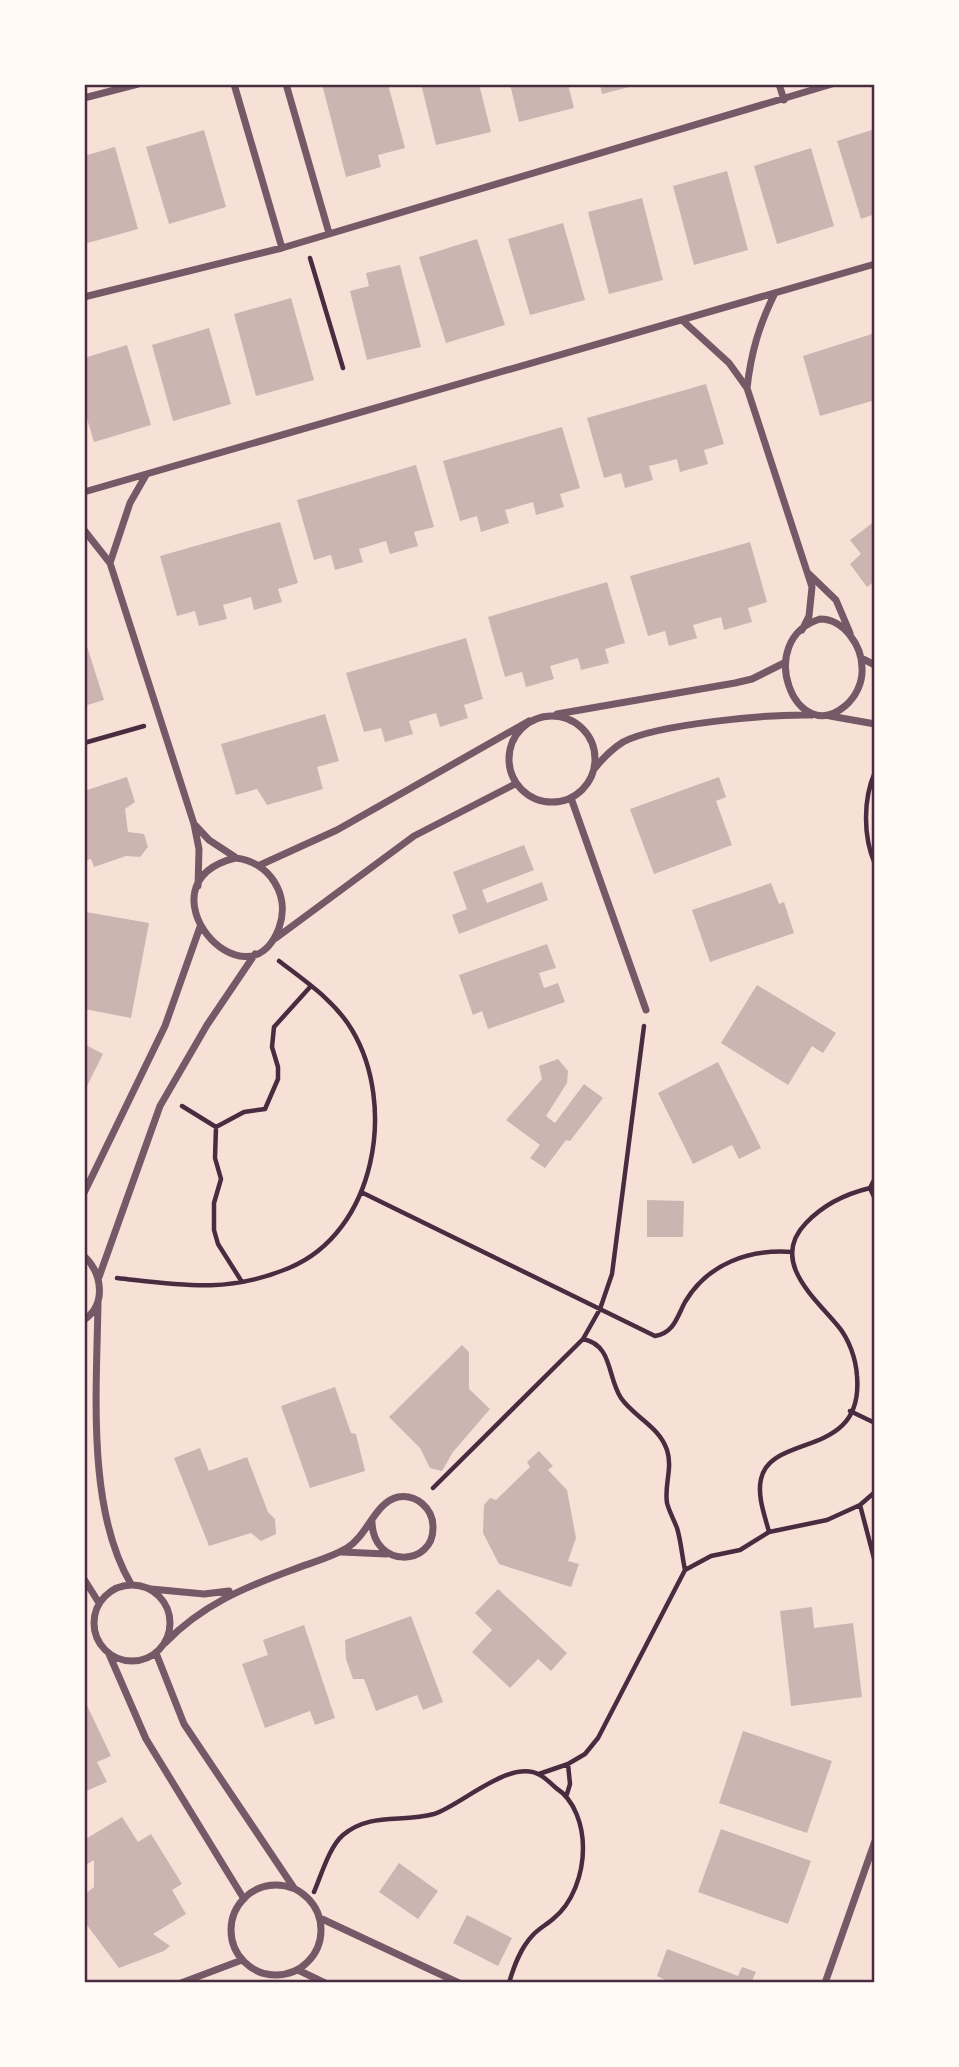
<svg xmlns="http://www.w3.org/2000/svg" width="959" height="2067" viewBox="0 0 959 2067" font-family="'Golos Text',sans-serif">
  <rect width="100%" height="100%" fill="#f7e1d7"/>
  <!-- building -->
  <path fill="#ccb4b1" d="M322 84H388L405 148 378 155 381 167 346 177Z
    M421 84H479L491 132 436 145Z
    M510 84H568L574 108 519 122Z
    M600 84H637V85L602 94Z
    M875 129V214L861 219 837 141Z
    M204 130 226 207 169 224 146 147Z
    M115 147 138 229 84 244V156Z
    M811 148 834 226 777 244 754 166Z
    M727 171 748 250 694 265 673 186Z
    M642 198 663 280 609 294 588 212Z
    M563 223 585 300 530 315 508 239Z
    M477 239 505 325 446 343 419 257Z
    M400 265 421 347 367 360 350 291 369 286 366 273Z
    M291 298 314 380 256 396 234 314Z
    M209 328 231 404 173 421 152 345Z
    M875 333V400L820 416 803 356Z
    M127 345 151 425 94 442 84 409V358Z
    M706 384 724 444 704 450 708 464 680 472 677 459 649 466 653 480 625 488 621 473 604 478 587 418Z
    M562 427 580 488 560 494 564 507 536 515 533 502 505 510 509 523 481 532 477 516 460 521 443 461Z
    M416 465 434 527 414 532 418 546 390 554 386 541 359 549 363 562 335 570 331 555 314 560 297 500Z
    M875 521V581L867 587 850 564 861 554 850 540Z
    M280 522 298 583 278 589 282 602 254 610 251 597 223 605 227 619 199 626 195 611 177 616 160 556Z
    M750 542 767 602 748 608 752 622 724 630 721 617 693 625 697 638 669 646 665 631 648 636 630 576Z
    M607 582 625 643 605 649 609 663 581 670 578 658 550 666 554 679 526 687 522 672 505 677 488 617Z
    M84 637 104 700 84 706Z
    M466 638 483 699 464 705 468 718 440 727 436 713 409 721 413 734 385 742 381 728 364 732 346 673Z
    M325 714 339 761 317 767 323 789 267 805 257 789 236 795 221 744Z
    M127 777 135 802 125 809 128 832 144 834 148 847 140 857 126 856 94 867 91 859 84 861V791Z
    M719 777 726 797 716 801 732 845 654 874 630 809Z
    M524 845 534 870 482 890 487 903 542 882 548 900 459 934 452 915 467 909 453 872Z
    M771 883 779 904 784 902 794 933 710 962 692 910Z
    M86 912 149 923 131 1018 84 1009Z
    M547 944 556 968 539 973 544 988 558 983 565 1002 488 1029 482 1011 473 1015 459 975Z
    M757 985 836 1033 823 1053 812 1046 788 1085 721 1043Z
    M84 1044 103 1054 84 1092Z
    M558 1059 568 1071 567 1083 546 1116 555 1123 584 1084 603 1098 570 1141 566 1140 545 1168 530 1158 540 1145 506 1120 542 1079 539 1066Z
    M718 1062 761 1148 739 1159 732 1145 693 1164 658 1093Z
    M647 1200 684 1201 683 1237H647Z
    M462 1345 469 1352V1389L490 1409 453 1452 442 1471 430 1468 420 1448 389 1417Z
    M335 1387 351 1433 356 1434 365 1471 310 1488 281 1406Z
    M200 1448 209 1471 247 1457 268 1512 275 1519 276 1534 261 1541 251 1533 209 1546 174 1458Z
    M539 1451 553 1466 548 1470 567 1490 576 1538 568 1561 579 1564 571 1587 499 1564 483 1533 484 1505 490 1498 496 1500 530 1467 527 1462Z
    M498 1589 567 1653 551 1671 538 1659 510 1688 472 1652 492 1630 475 1613Z
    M812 1607 814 1628 853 1623 862 1697 791 1706 780 1611Z
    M411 1616 443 1702 423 1710 417 1695 376 1711 364 1679H353L346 1659 345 1640Z
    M304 1625 335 1718 315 1725 310 1711 265 1728 242 1664 268 1655 263 1640Z
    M84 1699 111 1756 97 1762 107 1782 84 1792Z
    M743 1731 832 1761 807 1833 719 1803Z
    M122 1817 138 1842 151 1834 182 1884 172 1890 186 1914 153 1934 170 1946 164 1951 119 1968 84 1921V1895L94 1887V1860L84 1866V1840Z
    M721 1829 811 1861 788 1924 698 1892Z
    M399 1863 438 1891 418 1919 379 1892Z
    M467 1915 512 1938 498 1966 453 1943Z
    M667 1949 738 1976 742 1967 756 1972 751 1983H671L657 1976Z"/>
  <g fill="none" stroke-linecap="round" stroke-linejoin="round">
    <!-- path -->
    <path stroke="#4a2c40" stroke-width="4.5" d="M310 258 343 368
      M84 743 144 726
      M875 772C863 799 863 837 875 864
      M182 1106 216 1127 215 1158 221 1179 214 1203V1230L218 1244 242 1282
      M216 1127 244 1112 265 1109 278 1079V1067L272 1047 274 1027 311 986
      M875 1178 870 1188 875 1199
      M361 1192 655 1336C674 1333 677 1317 685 1302 708 1263 750 1249 792 1252
      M117 1278C180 1285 227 1294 289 1268 376 1232 397 1105 352 1030 335 1001 305 981 279 961
      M583 1339C613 1345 607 1377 621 1398 634 1417 659 1426 667 1450 673 1468 664 1485 667 1503 669 1511 674 1520 677 1528 681 1541 682 1556 685 1570
      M850 1411 875 1423
      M433 1488 583 1339 600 1309 612 1274 644 1026
      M860 1505 875 1562
      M769 1532C765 1516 757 1496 761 1479 771 1432 864 1460 857 1376 856 1359 849 1339 838 1326 815 1298 769 1261 806 1223 824 1204 845 1194 870 1188
      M539 1774 568 1764 585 1754 598 1738 685 1570 711 1556 740 1550 769 1532 827 1520 860 1505 875 1492
      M567 1794 570 1784 568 1764
      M314 1892C321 1876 329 1847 343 1835 371 1812 401 1823 434 1814 462 1805 510 1758 540 1775 546 1778 551 1784 556 1788 575 1800 583 1826 583 1848 583 1874 573 1903 553 1919 546 1925 538 1929 532 1936 520 1949 514 1966 509 1983"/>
    <!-- minor -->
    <path stroke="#755966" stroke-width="7" d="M234 84 282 248
      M286 84 329 233
      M779 84 784 100
      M84 98 138 84
      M84 297 282 248 832 84
      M682 320 729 363 747 388 812 587 809 616 802 630
      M747 388C751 353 759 325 775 293
      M84 492 875 264
      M84 530 110 563 194 824 199 849 198 886
      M110 563 130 503 146 475
      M808 573 836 600 850 633
      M820 619C844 619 862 646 862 668 863 682 856 697 845 706 796 748 753 640 820 619Z
      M861 658 875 665
      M557 714 735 683 752 679 784 663
      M509 759a43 43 0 1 1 86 0a43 43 0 1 1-86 0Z
      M830 716 875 724
      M595 768C603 758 612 749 623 742 657 724 770 714 812 715
      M571 798 646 1010
      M195 825 209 840 235 857
      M235 858C269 861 291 895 279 928 247 1013 134 884 235 858Z
      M260 865 337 830 529 721
      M276 938 414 836 515 784
      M84 1193 165 1026 200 927
      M84 1256C102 1273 107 1304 84 1320
      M99 1277 160 1106 207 1025 255 954
      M98 1301C97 1387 86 1508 131 1584
      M342 1552 386 1554
      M84 1579 99 1603
      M94 1623a38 38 0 1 1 76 0a38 38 0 1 1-76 0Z
      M151 1589 204 1594 229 1591
      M165 1643C202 1605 243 1588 292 1570 310 1563 330 1558 347 1548 368 1535 375 1502 398 1497 416 1494 433 1508 433 1527 434 1567 373 1569 372 1522
      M156 1653 184 1724 294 1888
      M109 1654 146 1739 244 1899
      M231 1930a45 45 0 1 1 90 0a45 45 0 1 1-90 0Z
      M320 1918 459 1983
      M298 1970 325 1983
      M181 1983 242 1960
      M825 1983 875 1841"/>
  </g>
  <!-- border -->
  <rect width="959" height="2067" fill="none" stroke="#fffaf5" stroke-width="172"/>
  <rect x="86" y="86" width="787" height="1895" fill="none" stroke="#4a2c40" stroke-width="2.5"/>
</svg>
